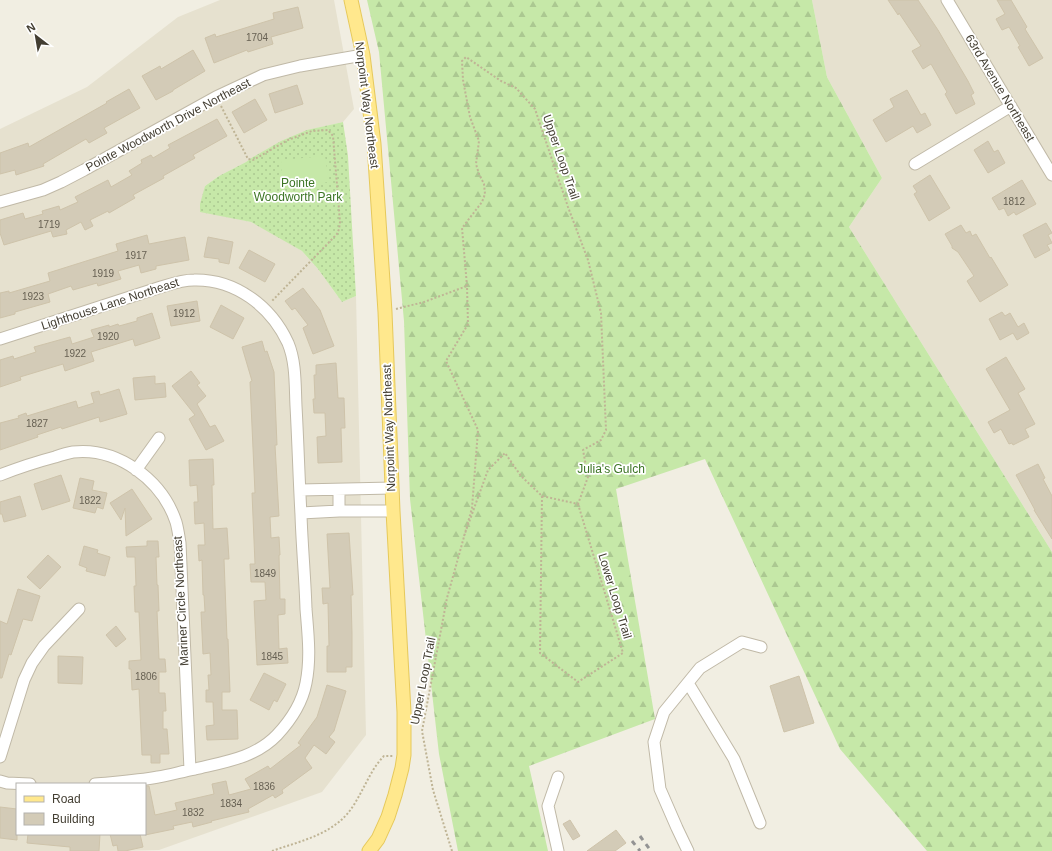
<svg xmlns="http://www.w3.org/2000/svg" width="1052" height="851" viewBox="0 0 1052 851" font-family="Helvetica,sans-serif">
  <defs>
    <pattern id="grass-dots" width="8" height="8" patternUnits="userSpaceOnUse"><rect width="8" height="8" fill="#c6e8a8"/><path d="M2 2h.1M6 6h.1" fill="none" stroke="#abc891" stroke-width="1.8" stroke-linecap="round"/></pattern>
    <pattern id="forest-firs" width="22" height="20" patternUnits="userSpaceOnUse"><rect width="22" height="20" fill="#c6e8a8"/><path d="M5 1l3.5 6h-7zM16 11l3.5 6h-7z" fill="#abc891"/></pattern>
  </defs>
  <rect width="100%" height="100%" fill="#f1eee2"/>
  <!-- residential -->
  <path fill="#e6e1cf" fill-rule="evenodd" d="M220 0H334L354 109 343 122 317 128 246 162 219 176 205 186 201 211 251 222 277 236 302 251 318 269 342 302 356 296 366 735 322 792 159 850 117 851H0V129L87 87 178 17ZM17 784H145V834H17Z
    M812 0H1052V552L849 227 882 178 827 77Z"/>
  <!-- grass -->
  <path fill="url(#grass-dots)" d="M343 122 348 156 356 296 342 302 318 269 302 251 251 222 200 212V204L205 186 219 176 246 162 253 157 281 141 307 130Z"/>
  <!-- forest -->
  <path fill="url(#forest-firs)" d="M367 0H812L827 77 882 178 849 227 1052 552V851H927L840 749 705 459 616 489 655 719 529 766 548 851H458L439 754 410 499 404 321 379 52Z"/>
  <!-- garden -->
  <path fill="#c6e8a8" d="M325 156 329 182 282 187 281 160Z"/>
  <!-- building -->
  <path fill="#d3cbb7" stroke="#cec3aa" d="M888 0H918L938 30 968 81 974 93 971 95 975 104 956 114 945 94 947 92 931 64 923 69 912 51 921 46 899 13 898 15Z
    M997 0H1011L1027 27 1025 29 1043 58 1029 66 1018 47 1020 46 1009 27 1002 30 996 19 1005 14Z
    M298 7 303 28 271 37 273 44 248 52 247 50 214 63 205 38 215 34 216 37 232 32 274 19 273 13Z
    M193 50 205 71 173 90V91L156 100 142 76 160 66 161 69Z
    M297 85 303 104 275 113 269 94Z
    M129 89 140 108 104 128 107 133 89 143 86 139 43 164 44 166 16 175 15 170 0 174V153L28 143 29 147 107 103 106 102Z
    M907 90 921 115 925 113 931 125 917 133 913 126 886 142 873 120 894 107 890 99Z
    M255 99 267 120 244 133 232 112Z
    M217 119 227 136 193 155 195 158 163 176 164 178 133 195 135 198 109 213 108 211 90 220 93 226 85 230 81 222 66 230 67 234 53 237 51 231 4 245 0 233V220L23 213 25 219 43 214 42 211 59 206 60 210 78 202 75 197 108 180 111 187 132 175 129 171 142 163 141 160 151 155 153 158 170 148 168 145Z
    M988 141 994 152 998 150 1005 163 988 173 974 150Z
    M930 175 950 208 929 221 914 194 917 192 913 186Z
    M1022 180 1036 204 1016 215 1014 212 1008 216 1004 208 999 210 992 198Z
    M1046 223 1052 233 1048 235 1052 243 1047 245 1050 250 1035 258 1023 235Z
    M961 225 966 233 970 231 972 236 976 234 990 258 991 257 1008 285 980 302 967 281 974 276 958 252 952 248V246L945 234Z
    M147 235 149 244 185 237 189 260 156 266V269L141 273 139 265 118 271 121 279 98 286 97 283 73 290 71 286 48 294 50 302 15 312V314L0 318V293L9 291V293L50 281 48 273 118 251 116 244Z
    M208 237 233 242 229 264 219 262V259L204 257Z
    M249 250 275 264 265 282 239 268Z
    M303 288 320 310 334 346 313 354 303 328 308 325 295 308 292 310 285 301Z
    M197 301 200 321 171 326 167 306Z
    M221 305 244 318 233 339 210 327Z
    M1002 312 1005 316 1010 313 1018 327 1024 323 1029 333 1017 340 1013 333 1000 340 989 319Z
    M152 313 160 338 135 346 133 339 91 352 94 361 65 371 63 364 20 377 21 380 0 387V360L13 356 14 359 36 352 34 347 70 337 72 344 94 337 91 330 109 325V327L118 324 119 326 137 321V318Z
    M262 341 265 352 267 351 274 372 277 445H275L279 516 270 517 271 538 279 537 280 555H279L280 599H285V614L278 615 279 649 287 648 288 663 257 665 254 601 266 600 265 582H251L250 564H255L252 493H255L250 382 252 381 242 347Z
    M1006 357 1025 389 1018 393 1035 424 1025 429 1029 437 1013 445 1012 443 1009 444 1001 429 994 433 988 422 1010 410 986 369Z
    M336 363 338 398H344L345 428H341L342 462 318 463 317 437 326 436 325 413H314L313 399H315L314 375H316V365Z
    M191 371 200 383 197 385 206 396 197 404 210 427 215 425 224 441 206 450 189 419 195 415 172 386Z
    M155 376V384L165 383 166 397 135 400 133 378Z
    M119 389 127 414 100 422 99 417 62 429 61 427 37 435 38 437 0 450V423L19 418 18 416 26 413 27 416 76 401 78 408 94 403 91 393 99 391 100 395Z
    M213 459 214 485H212L213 529 227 528 229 559H224L227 639H228L230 692H222V710H237L238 739 207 740 206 726 214 725 213 702H206V690H209L208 675H211L210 653 203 654 201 612H205L204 595H203L202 560 199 561 198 545H205L204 523 195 524 194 502H198L197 485 190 486 189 460Z
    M1038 464 1045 478 1043 479 1052 496V539L1034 510H1035L1016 475Z
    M61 475 70 501 42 510 34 484Z
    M80 478 94 481 92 490 107 493 103 509 97 507 95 513 73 508Z
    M132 489 152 519 126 536 125 508 121 520 110 503Z
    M20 496 26 516 4 522 2 514H0V502Z
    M349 533 353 595H351L352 634V667H346V672H327V646H329L328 603 323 604 322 588H330L327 534Z
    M147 541H158L159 557H156L157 585H158L159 611H157L159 659H165L166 672H159V693H165L166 711H163V729H167L169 754H160V763H151V755H142L139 689 132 690 131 669H129V661L141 660 139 612H135L134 586H136L135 557H127L126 547 147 546Z
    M84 546 98 550 97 553 110 557 105 576 86 571 87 568 79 565Z
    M48 555 61 567 40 589 27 577Z
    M18 589 40 596 32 621 23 619 11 655 9 654 2 678H0V621L7 624Z
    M116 626 126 639 116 647 106 635Z
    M58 656 83 657 82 684 58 683Z
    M264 673 286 684 277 702 274 700 269 710 250 700Z
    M799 676 814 723 784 732 770 686Z
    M327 685 346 691 334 731 329 737 335 742 326 754 314 745 305 758 312 768 282 790 283 793 275 798 273 795 248 809 249 812 211 821 212 822 193 827 192 822 173 826 174 829 145 835V786H149L155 815 177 810 175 803 214 794 212 784 226 781 229 795 251 789 245 779 268 766 270 769 301 745 298 743 317 717Z
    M0 807 17 809V840L0 838Z
    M570 820 580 836 573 840 563 824Z
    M616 830 626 843 615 851H587Z
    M28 834H100L99 851H70V847L27 843Z
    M110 834H140L143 847 125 851H118L117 845 113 846Z"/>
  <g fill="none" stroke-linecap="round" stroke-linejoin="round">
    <!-- minor casing -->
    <g stroke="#c0b9a7" stroke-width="13">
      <path id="minor" d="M947 0 1052 175
        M915 164 1011 106
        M0 202 43 190 61 182 84 170 216 97 263 75 300 66 363 55
        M0 339 161 287C171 284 182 280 194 280 235 279 271 306 288 343 296 362 295 385 296 406 298 442 299 479 301 515 302 546 305 577 306 609 308 634 311 658 306 683 302 704 291 720 277 735 255 758 224 762 195 769 183 771 171 775 158 777 137 781 116 782 95 784
        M136 470 159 438
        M0 475C18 468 36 462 55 457 61 455 67 453 73 452 118 447 162 480 176 522 178 529 179 537 180 543L190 770
        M300 490 392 488
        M339 490V511
        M301 513 339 511H393
        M688 683 734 759 760 823
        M0 757 24 680 32 663 44 646 79 609
        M558 777 548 806 558 851
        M0 781 7 783 30 784
        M688 851 677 828 660 789 654 742 664 712 700 668 742 642 761 647"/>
    </g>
    <!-- major casing -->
    <g stroke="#e6c95b" stroke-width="15">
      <path id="major" d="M351 0 363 55 374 144 385 312 393 511 404 712V755L402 768 395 795 388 817 378 839 369 851"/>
    </g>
    <!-- path -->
    <path stroke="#bfb495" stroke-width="2" stroke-dasharray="2 2" stroke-linecap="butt" d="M221 106 248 159 253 160 288 140 312 131 328 130 333 136 340 222 339 229 337 234 271 302
      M396 309 424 302 467 286
      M542 496 540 653 578 682 623 653 578 504
      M272 851C303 840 337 834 355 803 365 787 371 769 384 756H393
      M452 851 433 790 422 731 447 598 472 508 478 430 446 361 468 324 467 286 462 228 482 202 485 194 484 184 479 174 476 164 479 141 470 117 463 80 462 61 466 57 501 81 516 88 535 109 568 207 588 260 601 313 606 430 601 440 583 450 588 477 578 504 542 496 521 476 505 453 488 470 464 536"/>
    <!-- minor -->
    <use href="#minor" stroke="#fff" stroke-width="11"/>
    <!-- major -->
    <use href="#major" stroke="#ffe88d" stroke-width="13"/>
    <!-- rail -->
    <path stroke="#939393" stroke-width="3" stroke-dasharray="5 5" stroke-linecap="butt" d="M640 836 651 851
      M632 841 640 851"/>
  </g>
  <g text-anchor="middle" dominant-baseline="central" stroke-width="3.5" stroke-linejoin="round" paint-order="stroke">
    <!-- number labels -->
    <g font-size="10" fill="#676153">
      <text x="257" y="37">1704</text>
      <text x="1014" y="201">1812</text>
      <text x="49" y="224">1719</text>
      <text x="136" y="255">1917</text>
      <text x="103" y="273">1919</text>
      <text x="33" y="296">1923</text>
      <text x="184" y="313">1912</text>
      <text x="108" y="336">1920</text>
      <text x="75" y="353">1922</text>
      <text x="37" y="423">1827</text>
      <text x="90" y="500">1822</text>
      <text x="265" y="573">1849</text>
      <text x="272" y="656">1845</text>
      <text x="146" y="676">1806</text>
      <text x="264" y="786">1836</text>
      <text x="231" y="803">1834</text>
      <text x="193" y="812">1832</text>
    </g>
    <!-- street labels -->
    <g font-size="12" fill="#433e32" stroke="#fff">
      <text transform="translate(1000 88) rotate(59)">63rd Avenue Northeast</text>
      <text transform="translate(367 105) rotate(83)">Norpoint Way Northeast</text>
      <text transform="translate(168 125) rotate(-28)">Pointe Woodworth Drive Northeast</text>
      <text transform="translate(561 157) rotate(71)">Upper Loop Trail</text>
      <text transform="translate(110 304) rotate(-18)">Lighthouse Lane Northeast</text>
      <text transform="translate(389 428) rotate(-92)">Norpoint Way Northeast</text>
      <text transform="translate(615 596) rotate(73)">Lower Loop Trail</text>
      <text transform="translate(181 601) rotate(-93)">Mariner Circle Northeast</text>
      <text transform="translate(423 681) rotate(-79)">Upper Loop Trail</text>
    </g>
    <!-- park labels -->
    <g font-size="12" fill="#3c7525" stroke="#fff">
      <text x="298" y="183">Pointe<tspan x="298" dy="14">Woodworth Park</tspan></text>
      <text x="611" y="469">Julia's Gulch</text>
    </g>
  </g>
  <!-- legend -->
  <rect x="16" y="783" width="130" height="52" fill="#ffffff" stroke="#b4b2ad"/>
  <rect x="24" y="796" width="20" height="6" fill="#ffe88d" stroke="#b4b2ad"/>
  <text x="52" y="803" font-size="12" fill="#433e32">Road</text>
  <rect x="24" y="813" width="20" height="12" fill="#d3cbb7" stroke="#b4b2ad"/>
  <text x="52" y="823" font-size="12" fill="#433e32">Building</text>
  <!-- north arrow -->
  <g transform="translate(36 36) rotate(329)" stroke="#ffffff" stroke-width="3" paint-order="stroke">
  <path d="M0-3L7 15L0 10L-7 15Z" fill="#433e32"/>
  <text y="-6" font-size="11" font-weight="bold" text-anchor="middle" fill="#433e32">N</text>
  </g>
</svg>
